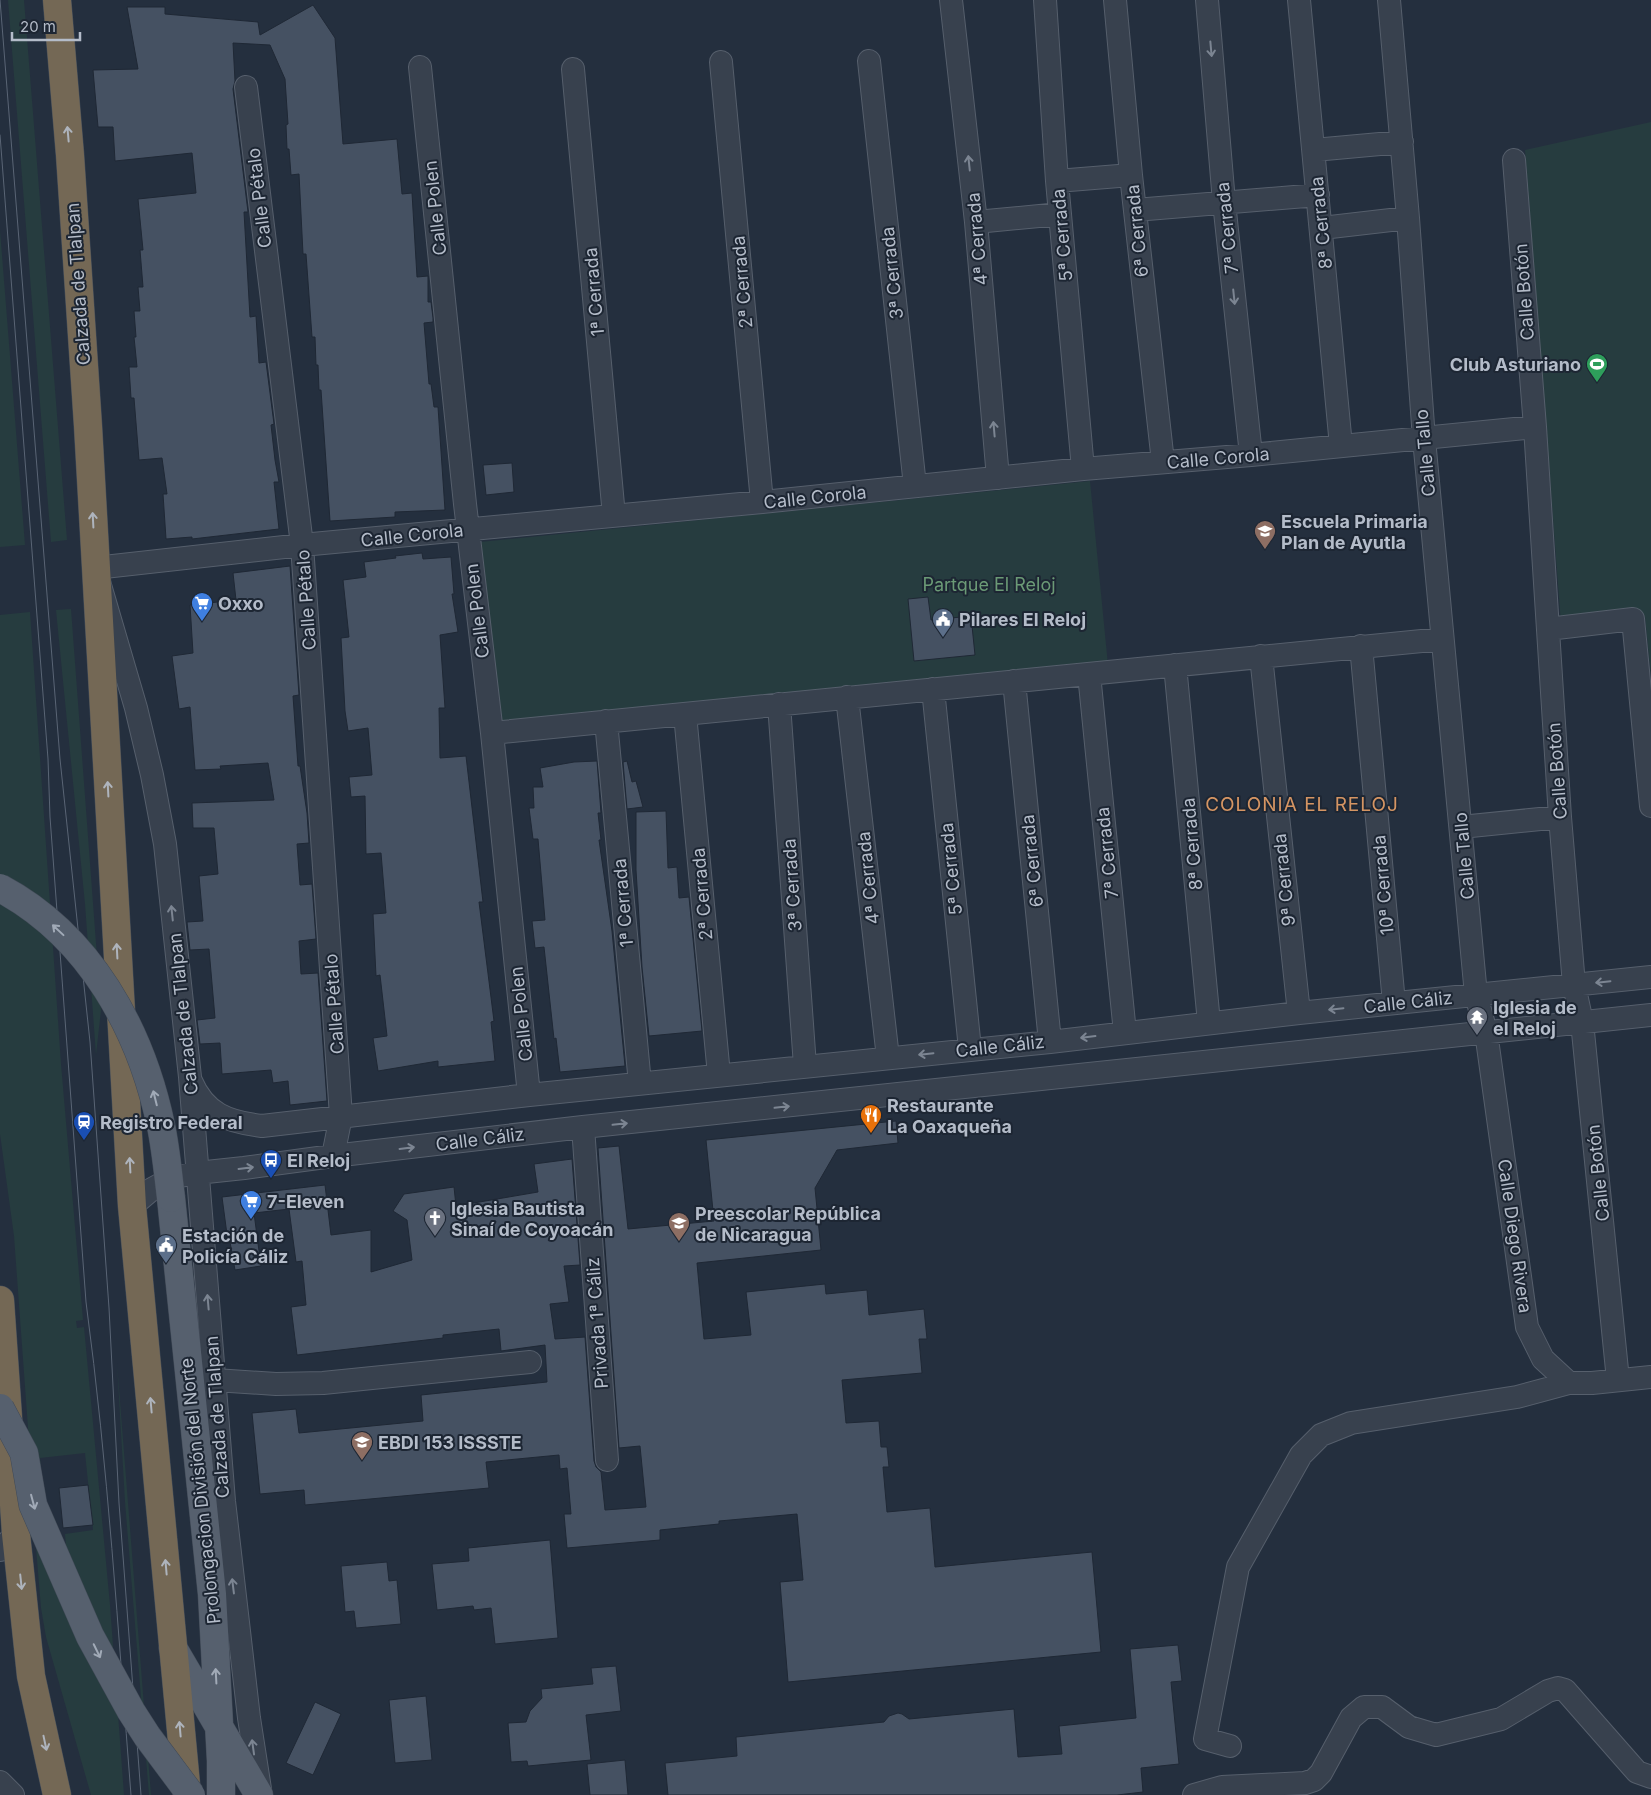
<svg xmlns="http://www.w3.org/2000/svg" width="1651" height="1795" viewBox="0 0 1651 1795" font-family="Inter,sans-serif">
  <rect width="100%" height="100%" fill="#242f3e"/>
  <!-- green -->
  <path fill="#263c3f" d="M8 0H24L67 540 51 542Z
    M1651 122V676L1645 617 1561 624 1525 150Z
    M0 230 25 545 0 547Z
    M1090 481 1108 665 497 723 480 542Z
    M71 609 101 1010 96 1055 85 904 56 610Z
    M30 612 61 1064 83 1320 76 1321 77 1328 84 1327 110 1605 124 1795H91L46 1637 41 1608 36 1548 66 1545 65 1534 93 1530 85 1453 40 1458 48 1536 36 1537 14 1236 0 1134V615Z
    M117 1363 151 1795H149L125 1502Z"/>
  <!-- building -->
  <path fill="#455162" stroke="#1f2835" d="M313 5 335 38 343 144 397 139 402 194 412 193 417 277 428 276V302H431L433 318V322L424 323 429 384H431L434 407H438L445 510 395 512V517L330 521 321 390H319L318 365H316L315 337H312L306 254H303L299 174 291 175 289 149H287L286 125 288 124 285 79 270 45 233 43 235 81 233 89 248 212H244L250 317 256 316 259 363 266 362 274 424 271 425 275 460 279 482H274L279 529 192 539V537L166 539 163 494H167L162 458 139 460 134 398H131L129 367H137L134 337H136L134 311H140L138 287H143L140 250H143L138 199 196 193 192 153 115 161 113 127H98L93 70 138 69 127 7H165V14L258 22 260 35Z
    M512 463 514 492 486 495 483 465Z
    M422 553 423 559 451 557 454 594H452L458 632 440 635 445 708H439L440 758 466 756 483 902H479L494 1021 491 1022 495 1061 438 1067V1061L378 1071 373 1038 387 1036 380 975 376 976 373 914 386 913 381 853 366 854 365 796 351 797 349 777 372 775 368 728 348 731 345 711 341 638 349 637 343 580 366 577 364 562 396 558 395 556Z
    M290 566 299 695 293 696 298 766H300L307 813 309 843 297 844 300 885 312 884 316 939 299 941 301 974 318 973 327 1101 290 1105 288 1081 273 1083 271 1070 222 1074 220 1043 200 1044 197 1020 215 1018 209 949 190 950 187 922 203 921 199 876 218 874 214 828H193L192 803 274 800 268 763 220 766 221 769 195 770 190 707 179 709 172 656 193 653 190 605 236 600 233 573Z
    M928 597 931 620 971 616 975 655 914 661 908 599Z
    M597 761 601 813H598L601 840H599L612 931 625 1066 560 1072 556 1038 554 1039 544 947 535 948 532 921 545 920 538 839H533L529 808H534L533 787H543L540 768 574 762Z
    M627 761 632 782 636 781 643 807 627 809 623 762Z
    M666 811 668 868 677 867 679 898 689 897 702 1031 649 1036 642 967 636 870V812Z
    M896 1121 898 1143 837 1150 815 1188 821 1250 697 1263 704 1339 751 1335 746 1292 825 1284 826 1294 867 1290 869 1315 924 1309 927 1339H919L922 1373 842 1380 846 1423 879 1421 881 1447H887L889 1467H883L887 1512 930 1508 935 1567 1092 1552 1101 1652 788 1682 780 1582 803 1580 797 1514 719 1521V1524L660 1530V1540L567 1548 564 1514H571L567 1468 560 1469 559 1455 486 1462 489 1488 305 1505 304 1490 260 1494 252 1413 296 1409 299 1433 423 1421 421 1395 547 1382 545 1345 501 1351 499 1329 443 1335V1338L297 1355 291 1307 306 1305 302 1261 296 1262 289 1209 254 1213 261 1266 235 1270 230 1242H228L222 1197 325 1185 331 1235 371 1230V1272L412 1260 407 1220 393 1211 404 1194 454 1187 456 1206 538 1192 534 1164 572 1159 580 1265 564 1266 569 1302 550 1304 555 1339 585 1337 594 1461 596 1467 601 1472 605 1510 646 1507 640 1446 619 1448 598 1148 619 1146 628 1229 714 1221 706 1140Z
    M88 1485 93 1525 63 1528 59 1488Z
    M550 1540 558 1638 495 1644 491 1608 474 1610 473 1606 437 1610 432 1564 469 1561 468 1548Z
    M387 1562 389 1581 397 1580 401 1624 356 1628 354 1611 345 1612 341 1566Z
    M1178 1645 1182 1681 1171 1682 1179 1764 1141 1768 1143 1792 1117 1795H668L665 1763 737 1756 736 1737 884 1722 889 1716 898 1713 902 1714 909 1719 1014 1709 1018 1757 1062 1754 1059 1726 1136 1718 1130 1649Z
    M616 1666 621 1711 586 1715 591 1760 528 1766 527 1761 511 1762 508 1723 526 1722 530 1711 542 1698 541 1689 593 1684 591 1668Z
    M426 1696 432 1760 395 1763 389 1700Z
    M315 1702 341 1714 313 1775 286 1763Z
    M625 1760 628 1795H590L587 1764Z"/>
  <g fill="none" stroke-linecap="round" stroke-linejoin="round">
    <!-- minor casing -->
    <g stroke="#565f6c" stroke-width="24">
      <path id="minor" d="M951 0 976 222 998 478
        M1045 0 1057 181 1083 469
        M1115 0 1131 175 1163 462
        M1207 0 1224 202 1251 455
        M1299 0 1341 446
        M1389 0 1408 218 1424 439 1476 995 1486 1032 1527 1327 1543 1359 1569 1383H1592L1651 1377
        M869 61 915 486
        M721 62 762 502
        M420 67 465 504 492 733 529 1095
        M573 69 614 516
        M246 87 302 545 341 1116 333 1156
        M1314 150 1402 142
        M1514 160 1535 427 1560 817 1574 985 1582 1022 1618 1380
        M1057 181 1131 175
        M1135 210 1318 195
        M976 222 1060 214
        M1322 228 1408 218
        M1548 629 1633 619 1651 806
        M1361 646 1394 1003
        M1261 656 1299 1013
        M1175 665 1209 1023
        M1089 674 1125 1033
        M1014 681 1050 1042
        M933 689 970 1049
        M847 697 888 1058
        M779 704 805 1066
        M685 714 719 1075
        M606 721 640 1084
        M492 733 1442 639
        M1461 827 1560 817
        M191 1081C205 1114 228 1122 262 1126L529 1095 1050 1042 1299 1013 1651 977
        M583 1127 607 1460
        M132 1206 152 1189 163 1183 180 1176 197 1173 244 1168 333 1156 583 1127 1651 1015
        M215 1380 276 1384 323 1383 530 1362
        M0 1550 16 1534
        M1230 1746 1205 1739 1238 1567 1301 1455 1321 1435 1351 1423 1517 1397 1569 1383
        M0 1782 13 1795
        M260 1789 249 1718 224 1501 190 1077 165 844 152 775 136 708 95 568 302 545 762 502 1083 469 1251 455 1535 427
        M1194 1795 1222 1787 1305 1783 1314 1780 1321 1773 1351 1718 1364 1707H1382L1409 1727 1436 1735 1501 1719 1548 1691 1558 1688 1565 1690 1637 1772 1651 1777"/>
    </g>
    <!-- major casing -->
    <g stroke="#414a57" stroke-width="29">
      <path id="major" d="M171 1198 212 1594 221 1761V1795
        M173 1648 259 1795"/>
    </g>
    <!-- highway casing -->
    <g stroke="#434c59" stroke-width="29">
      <path id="highway" d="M57 0 70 155 88 426 132 1206 187 1795
        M0 1300 16 1534 31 1676 57 1795"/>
    </g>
    <!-- minor -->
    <use href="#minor" stroke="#38414e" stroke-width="22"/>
    <!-- major -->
    <use href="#major" stroke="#56606e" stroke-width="28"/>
    <!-- highway -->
    <use href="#highway" stroke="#746855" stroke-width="28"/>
    <!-- tram -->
    <path stroke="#5a6575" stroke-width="1" d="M0 0 60 759 90 1042 109 1308 119 1503 141 1795
      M0 135 48 759 50 817 86 1302C108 1466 118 1631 131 1795"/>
    <!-- major-bridge casing -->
    <g stroke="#414a57" stroke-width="29" stroke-linecap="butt">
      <path id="major-bridge" d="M0 888C90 936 141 1030 161 1126 166 1150 168 1174 171 1198
        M0 1408 24 1453 33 1505 90 1636 131 1711 147 1736 191 1795"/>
    </g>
    <!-- major-bridge -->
    <use href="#major-bridge" stroke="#56606e" stroke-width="28"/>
  </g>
  <!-- one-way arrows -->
  <defs><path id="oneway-shaft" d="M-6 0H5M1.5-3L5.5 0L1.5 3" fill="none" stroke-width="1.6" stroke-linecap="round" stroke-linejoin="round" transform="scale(1.25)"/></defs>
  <g stroke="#7c8592">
    <use href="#oneway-shaft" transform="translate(1211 49) rotate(85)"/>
    <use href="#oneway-shaft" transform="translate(969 163) rotate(-96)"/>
    <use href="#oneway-shaft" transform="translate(1234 297) rotate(84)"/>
    <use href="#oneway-shaft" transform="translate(994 429) rotate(-95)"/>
    <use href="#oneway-shaft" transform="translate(172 913) rotate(-96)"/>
    <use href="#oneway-shaft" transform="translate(1603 982) rotate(174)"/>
    <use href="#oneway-shaft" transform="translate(1336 1009) rotate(174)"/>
    <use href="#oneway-shaft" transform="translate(1088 1037) rotate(173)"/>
    <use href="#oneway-shaft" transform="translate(926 1054) rotate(174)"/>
    <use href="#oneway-shaft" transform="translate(782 1107) rotate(-6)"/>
    <use href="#oneway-shaft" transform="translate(620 1124) rotate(-6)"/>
    <use href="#oneway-shaft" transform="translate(407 1148) rotate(-7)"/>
    <use href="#oneway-shaft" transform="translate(246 1168) rotate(-7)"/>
    <use href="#oneway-shaft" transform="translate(208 1302) rotate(-95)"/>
    <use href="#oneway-shaft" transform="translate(233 1586) rotate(-97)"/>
    <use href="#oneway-shaft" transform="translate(253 1747) rotate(-98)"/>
  </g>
  <g stroke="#aeb4bd">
    <use href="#oneway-shaft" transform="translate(68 134) rotate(-95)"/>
    <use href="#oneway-shaft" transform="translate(93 520) rotate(-93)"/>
    <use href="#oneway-shaft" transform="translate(108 789) rotate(-93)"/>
    <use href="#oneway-shaft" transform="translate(117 951) rotate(-93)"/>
    <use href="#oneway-shaft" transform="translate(130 1165) rotate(-93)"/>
    <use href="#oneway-shaft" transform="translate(151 1405) rotate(-95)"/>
    <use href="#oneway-shaft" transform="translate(166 1567) rotate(-95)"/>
    <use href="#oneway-shaft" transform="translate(21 1582) rotate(84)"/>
    <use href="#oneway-shaft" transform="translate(180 1729) rotate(-95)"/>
    <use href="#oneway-shaft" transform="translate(45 1743) rotate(78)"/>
  </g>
  <g stroke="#a1aab7">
    <use href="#oneway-shaft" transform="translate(58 930) rotate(-137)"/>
    <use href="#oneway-shaft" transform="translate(155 1098) rotate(-104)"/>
    <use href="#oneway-shaft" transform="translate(33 1502) rotate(75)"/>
    <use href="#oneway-shaft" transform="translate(97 1651) rotate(64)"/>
    <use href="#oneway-shaft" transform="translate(216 1676) rotate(-93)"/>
  </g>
  <!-- icons -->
  <defs>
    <g id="stadium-pin" transform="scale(1.125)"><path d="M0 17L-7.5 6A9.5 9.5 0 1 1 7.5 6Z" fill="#2e9e5b" stroke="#1d2633"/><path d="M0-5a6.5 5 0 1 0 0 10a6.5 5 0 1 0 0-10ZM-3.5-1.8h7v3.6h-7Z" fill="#fff"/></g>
    <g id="school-pin" transform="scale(1.125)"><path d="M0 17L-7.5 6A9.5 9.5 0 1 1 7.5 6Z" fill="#8d6e63" stroke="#1d2633"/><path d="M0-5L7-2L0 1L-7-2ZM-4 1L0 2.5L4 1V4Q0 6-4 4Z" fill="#fff"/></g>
    <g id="supermarket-pin" transform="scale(1.125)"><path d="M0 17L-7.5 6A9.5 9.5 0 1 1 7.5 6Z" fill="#3f7fe0" stroke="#1d2633"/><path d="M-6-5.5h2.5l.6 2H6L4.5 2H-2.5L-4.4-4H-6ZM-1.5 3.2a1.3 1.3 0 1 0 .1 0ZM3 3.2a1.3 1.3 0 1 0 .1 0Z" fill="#fff"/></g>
    <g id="civic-pin" transform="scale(1.125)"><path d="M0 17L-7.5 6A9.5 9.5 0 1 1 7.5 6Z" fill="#5c6f8a" stroke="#1d2633"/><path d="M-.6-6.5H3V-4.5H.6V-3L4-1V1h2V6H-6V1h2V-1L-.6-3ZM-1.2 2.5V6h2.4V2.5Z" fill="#fff"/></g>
    <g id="temple-pin" transform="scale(1.125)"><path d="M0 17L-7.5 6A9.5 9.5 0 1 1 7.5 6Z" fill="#6b7280" stroke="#1d2633"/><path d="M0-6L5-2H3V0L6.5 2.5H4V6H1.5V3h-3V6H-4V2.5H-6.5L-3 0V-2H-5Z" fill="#fff"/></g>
    <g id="restaurant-pin" transform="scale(1.125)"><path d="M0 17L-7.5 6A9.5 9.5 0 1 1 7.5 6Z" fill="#e8710a" stroke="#1d2633"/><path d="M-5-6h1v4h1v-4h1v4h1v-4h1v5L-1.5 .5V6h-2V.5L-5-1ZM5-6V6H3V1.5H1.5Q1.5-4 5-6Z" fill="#fff"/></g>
    <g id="station-pin" transform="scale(1.125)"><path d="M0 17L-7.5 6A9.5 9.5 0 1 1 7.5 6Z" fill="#1a4fb4" stroke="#1d2633"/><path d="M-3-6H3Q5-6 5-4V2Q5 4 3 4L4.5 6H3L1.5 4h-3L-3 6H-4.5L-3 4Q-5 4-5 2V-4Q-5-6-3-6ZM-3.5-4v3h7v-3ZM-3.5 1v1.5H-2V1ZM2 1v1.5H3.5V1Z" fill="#fff"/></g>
    <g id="bus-pin" transform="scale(1.125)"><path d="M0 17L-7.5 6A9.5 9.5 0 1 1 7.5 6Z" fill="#1a4fb4" stroke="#1d2633"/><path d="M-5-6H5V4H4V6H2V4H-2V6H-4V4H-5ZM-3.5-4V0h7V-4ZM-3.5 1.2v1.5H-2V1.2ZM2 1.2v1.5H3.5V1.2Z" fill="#fff"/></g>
    <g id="church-pin" transform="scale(1.125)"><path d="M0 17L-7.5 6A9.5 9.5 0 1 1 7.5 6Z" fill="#6b7280" stroke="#1d2633"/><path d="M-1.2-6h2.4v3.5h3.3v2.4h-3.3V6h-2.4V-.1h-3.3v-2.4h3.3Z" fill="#fff"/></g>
  </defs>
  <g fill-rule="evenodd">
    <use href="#stadium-pin" x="1597" y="364"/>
    <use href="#school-pin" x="1265" y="531"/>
    <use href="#supermarket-pin" x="202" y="603"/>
    <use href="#civic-pin" x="943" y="619"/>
    <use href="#temple-pin" x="1477" y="1017"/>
    <use href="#restaurant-pin" x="871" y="1115"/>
    <use href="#station-pin" x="84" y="1122"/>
    <use href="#bus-pin" x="271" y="1160"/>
    <use href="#supermarket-pin" x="251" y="1201"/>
    <use href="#church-pin" x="435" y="1218"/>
    <use href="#school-pin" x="679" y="1223"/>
    <use href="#civic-pin" x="166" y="1245"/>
    <use href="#school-pin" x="362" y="1442"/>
  </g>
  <g text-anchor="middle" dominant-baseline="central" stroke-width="4" stroke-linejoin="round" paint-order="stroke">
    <!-- street labels -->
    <g font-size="18" fill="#b4bcc9" stroke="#1d2633">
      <text transform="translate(259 198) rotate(-97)">Calle Pétalo</text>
      <text transform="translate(435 208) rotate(-96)">Calle Polen</text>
      <text transform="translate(1321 223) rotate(-96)">8ª Cerrada</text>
      <text transform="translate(1227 228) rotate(-96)">7ª Cerrada</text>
      <text transform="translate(1137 231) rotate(-96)">6ª Cerrada</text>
      <text transform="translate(1062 235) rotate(-95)">5ª Cerrada</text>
      <text transform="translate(977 239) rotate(-95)">4ª Cerrada</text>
      <text transform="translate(892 273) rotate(-96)">3ª Cerrada</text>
      <text transform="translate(742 282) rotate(-95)">2ª Cerrada</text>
      <text transform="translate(78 284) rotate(-94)">Calzada de Tlalpan</text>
      <text transform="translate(594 292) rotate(-95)">1ª Cerrada</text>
      <text transform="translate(1524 292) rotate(-94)">Calle Botón</text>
      <text transform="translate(1425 453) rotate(-95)">Calle Tallo</text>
      <text transform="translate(1218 458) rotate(-5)">Calle Corola</text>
      <text transform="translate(815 497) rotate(-6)">Calle Corola</text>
      <text transform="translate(412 535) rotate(-6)">Calle Corola</text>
      <text transform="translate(306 600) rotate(-94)">Calle Pétalo</text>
      <text transform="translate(477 611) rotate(-97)">Calle Polen</text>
      <text transform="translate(1557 771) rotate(-94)">Calle Botón</text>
      <text transform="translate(1192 844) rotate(-95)">8ª Cerrada</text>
      <text transform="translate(1107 853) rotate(-96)">7ª Cerrada</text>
      <text transform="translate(1464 856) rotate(-95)">Calle Tallo</text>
      <text transform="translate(1032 861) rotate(-96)">6ª Cerrada</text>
      <text transform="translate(951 869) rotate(-96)">5ª Cerrada</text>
      <text transform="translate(868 878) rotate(-96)">4ª Cerrada</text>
      <text transform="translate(1284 880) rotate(-96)">9ª Cerrada</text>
      <text transform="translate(792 885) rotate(-94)">3ª Cerrada</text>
      <text transform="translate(1383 885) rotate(-95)">10ª Cerrada</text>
      <text transform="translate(702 894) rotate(-95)">2ª Cerrada</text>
      <text transform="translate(623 903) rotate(-95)">1ª Cerrada</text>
      <text transform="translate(1408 1002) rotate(-6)">Calle Cáliz</text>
      <text transform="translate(334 1004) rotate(-94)">Calle Pétalo</text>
      <text transform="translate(183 1014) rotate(-96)">Calzada de Tlalpan</text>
      <text transform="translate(521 1014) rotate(-96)">Calle Polen</text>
      <text transform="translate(1000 1046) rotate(-6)">Calle Cáliz</text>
      <text transform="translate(480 1139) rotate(-7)">Calle Cáliz</text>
      <text transform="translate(1598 1173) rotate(-96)">Calle Botón</text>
      <text transform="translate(1515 1236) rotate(82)">Calle Diego Rivera</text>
      <text transform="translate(597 1323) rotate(-94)">Privada 1ª Cáliz</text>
      <text transform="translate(217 1417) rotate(-94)">Calzada de Tlalpan</text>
      <text transform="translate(200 1491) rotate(-96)">Prolongacion División del Norte</text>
    </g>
    <!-- poi labels -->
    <g font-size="18" font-weight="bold" fill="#b4bcc9" stroke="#1d2633" text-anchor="start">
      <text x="1581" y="364" text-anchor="end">Club Asturiano</text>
      <text x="1281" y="521">Escuela Primaria<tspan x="1281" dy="21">Plan de Ayutla</tspan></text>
      <text x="218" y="603">Oxxo</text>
      <text x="959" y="619">Pilares El Reloj</text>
      <text x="1493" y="1007">Iglesia de<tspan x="1493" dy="21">el Reloj</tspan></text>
      <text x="887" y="1105">Restaurante<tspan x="887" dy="21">La Oaxaqueña</tspan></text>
      <text x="100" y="1122">Registro Federal</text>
      <text x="287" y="1160">El Reloj</text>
      <text x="267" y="1201">7-Eleven</text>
      <text x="451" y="1208">Iglesia Bautista<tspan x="451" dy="21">Sinaí de Coyoacán</tspan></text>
      <text x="695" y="1213">Preescolar República<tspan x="695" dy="21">de Nicaragua</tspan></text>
      <text x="182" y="1235">Estación de<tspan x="182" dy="21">Policía Cáliz</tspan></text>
      <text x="378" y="1442">EBDI 153 ISSSTE</text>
    </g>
    <!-- park labels -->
    <g font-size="18" fill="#6b9a76" stroke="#1d2633">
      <text x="989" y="584">Partque El Reloj</text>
    </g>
    <!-- neighbourhood labels -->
    <g font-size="19" letter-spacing="1" fill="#d59563" stroke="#1d2633">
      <text x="1302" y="804">COLONIA EL RELOJ</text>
    </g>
  </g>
  <!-- scale -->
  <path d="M12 32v8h68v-8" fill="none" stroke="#b4bcc9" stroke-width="2.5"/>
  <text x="20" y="32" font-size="15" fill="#b4bcc9" stroke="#1d2633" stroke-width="4" paint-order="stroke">20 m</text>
</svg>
